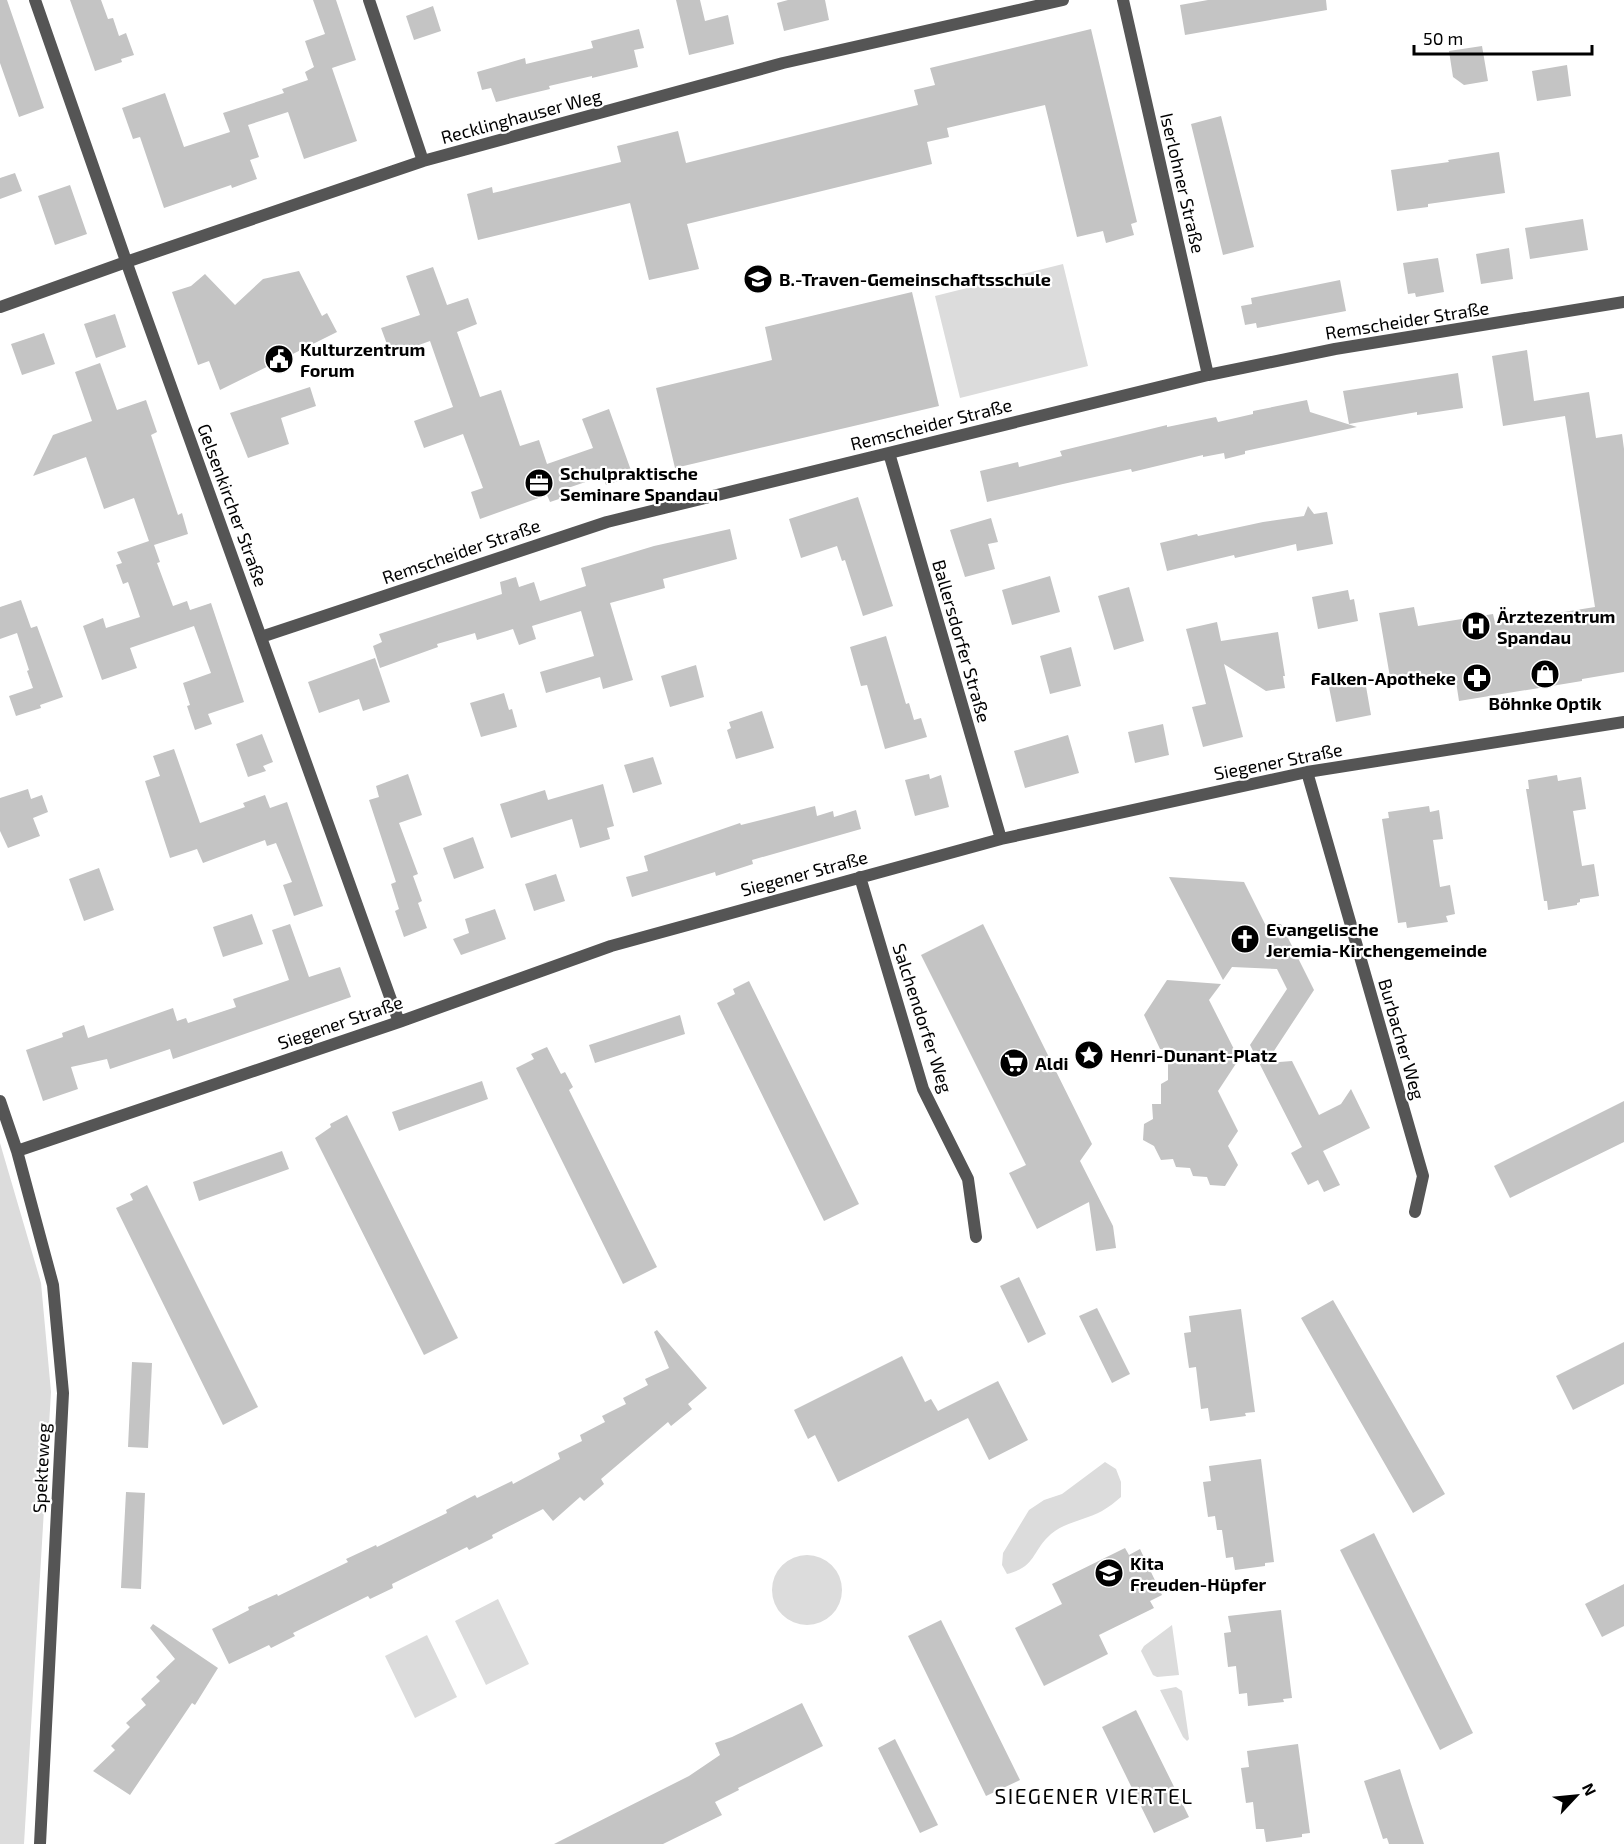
<svg xmlns="http://www.w3.org/2000/svg" width="1624" height="1844" viewBox="0 0 1624 1844" font-family="'Exo 2',sans-serif">
  <rect width="100%" height="100%" fill="#fff"/>
  <!-- green -->
  <path fill="#dcdcdc" d="M1063 264 1088 366 960 398 935 296Z
    M0 1143 41 1283 51 1392 24 1844H0Z
    M1105 1462 1116 1469 1121 1482V1497C1115 1502 1109 1507 1102 1511 1086 1520 1065 1522 1051 1534 1031 1552 1037 1566 1007 1574L1002 1565 1003 1553 1029 1510 1044 1500 1062 1494Z
    M772 1590a35 35 0 1 1 70 0a35 35 0 1 1-70 0Z
    M498 1599 529 1664 486 1685 455 1621Z
    M1172 1625 1179 1675 1157 1677 1153 1675 1141 1651 1144 1646Z
    M427 1635 457 1697 415 1718 385 1656Z
    M1176 1687 1182 1691 1189 1739 1187 1741 1183 1737 1160 1690Z"/>
  <!-- building -->
  <path fill="#c4c4c4" d="M0 0H7L44 108 19 117 0 63Z
    M70 0H101L108 19 113 18 119 36 126 33 134 55 121 59 122 62 95 71Z
    M313 0H336L356 60 332 68 357 141 304 159 288 112 248 125 259 157 250 160 257 179 232 188 231 185 164 208 140 137 133 139 122 108 165 93 184 147 230 132 223 113 284 93 282 89 308 80 305 72 314 67 305 41 325 34Z
    M676 0H700L705 21 728 15 734 44 689 55Z
    M788 0H825L829 20 784 31 777 3Z
    M1208 0H1326L1327 10 1185 35 1180 5Z
    M433 6 441 31 414 40 406 16Z
    M639 29 644 48 634 50 638 67 592 78V76L549 86 550 89 496 102 491 88 482 90 477 72 525 58 526 64 593 48 591 41Z
    M1091 29 1137 222 1131 224 1134 235 1106 243 1103 231 1077 237 1045 105 947 128 949 137 927 142 932 164 687 224 699 269 649 280 630 203 478 240 467 194 492 187 493 193 621 162 617 146 678 131 686 163 918 105 914 90 935 85 930 68Z
    M1482 46 1488 81 1464 85 1453 77 1449 51Z
    M1567 65 1571 96 1537 101 1532 71Z
    M1221 116 1254 247 1223 255 1191 124Z
    M1499 152 1505 193 1428 204V207L1397 211 1391 170 1449 162 1448 160Z
    M15 173 22 191 0 199V178Z
    M70 185 87 234 55 245 38 196Z
    M1583 219 1588 250 1530 259 1525 228Z
    M1509 248 1513 279 1481 284 1476 254Z
    M1438 258 1444 292 1416 297 1415 293 1408 294 1403 263Z
    M433 267 447 305 468 298 477 324 457 332 480 397 501 390 520 446 539 440 547 464 593 448 582 419 609 409 633 476 606 485 603 476 565 489 568 496 550 502 547 495 480 519 471 492 483 488 463 434 424 448 414 421 453 407 430 341 391 355 381 328 420 315 406 276Z
    M299 271 322 316 327 313 337 332 220 390 209 361 198 365 172 292 191 286 205 274 235 305 263 279Z
    M1340 280 1346 311 1257 328 1256 323 1245 325 1241 306 1252 304 1251 298Z
    M912 292 939 406 675 468 656 388 772 360 765 327Z
    M115 314 126 347 96 358 84 324Z
    M44 333 55 364 22 375 11 344Z
    M1527 350 1534 401 1589 392 1596 438 1622 434 1624 449V672L1582 679V681L1459 701 1455 675 1437 678 1436 676 1391 683 1379 613 1414 607 1418 626 1493 614 1495 623 1595 607 1565 416 1503 426 1492 356Z
    M100 363 117 410 146 400 157 432 151 435 178 515 182 513 188 534 154 545 160 562 157 563 173 606 187 601 190 610 211 603 244 702 208 714 212 724 195 730 187 706 190 705 183 683 211 673 194 626 130 648 137 668 102 680 83 626 103 618 106 628 140 617 128 582 123 584 116 565 122 563 117 552 149 541 134 498 104 509 86 457 33 476 53 435 92 421 75 372Z
    M1458 373 1463 408 1417 415V412L1349 424 1343 391Z
    M310 387 316 406 281 418 289 444 248 458 230 413Z
    M1307 400 1310 412 1357 427 1245 451V454L1225 459 1224 453 1203 457V455L1132 472 1131 469 1063 484 987 502 980 471 1018 462 1019 467 1062 456 1060 451 1167 425V427L1216 417 1218 422 1253 414V411Z
    M858 497 893 606 863 616 845 560 842 561 837 546 801 558 789 519Z
    M1308 506 1314 514 1327 512 1333 544 1297 551 1296 544 1235 558 1234 555 1167 571 1160 543 1197 534 1198 536 1263 522 1304 516Z
    M991 518 998 542 988 544 995 569 965 577 950 530Z
    M730 529 737 559 663 579 665 588 610 603 633 680 603 689 600 677 546 693 540 672 594 656 581 611 532 626 536 639 519 645 513 629 477 640 475 633 437 644 438 647 380 668 373 646 382 642 379 634 502 594 500 582 516 577 519 587 534 582 540 601 586 586 581 568 654 546Z
    M1050 576 1060 612 1012 625 1002 590Z
    M1129 587 1144 641 1114 650 1098 596Z
    M1348 590 1350 600 1354 599 1358 621 1318 629 1312 597Z
    M21 600 31 628 37 626 63 697 40 705 41 708 16 716 9 696 33 688 27 671 29 670 17 633 0 639V607Z
    M1217 622 1221 641 1278 632 1285 676H1283L1285 688 1266 691 1224 664 1243 737 1203 747 1192 707 1206 704 1186 629Z
    M886 636 906 704 909 703 914 720 921 718 927 737 885 749 867 685 861 686 850 647Z
    M1071 647 1081 686 1050 694 1040 656Z
    M375 658 390 702 363 711 359 699 319 713 308 682Z
    M696 665 704 697 670 707 661 676Z
    M1364 675 1371 715 1336 722 1328 682Z
    M504 693 509 710 512 709 517 727 481 737 470 703Z
    M762 711 774 748 736 759 727 730 731 728 729 722Z
    M1163 724 1169 755 1135 763 1128 732Z
    M262 734 273 762 263 766 266 771 248 777 236 744Z
    M1068 735 1079 773 1025 788 1014 751Z
    M174 749 200 823 245 807 243 803 265 795 270 808 287 802 323 906 294 916 283 885 292 882 276 843 267 846 265 840 203 863 197 849 170 858 145 781 160 776 153 756Z
    M653 757 662 784 633 793 624 765Z
    M408 774 422 815 399 823 418 874 413 876 422 901 418 903 427 928 404 937 395 911 399 909 391 884 396 882 369 800 379 797 376 786Z
    M929 774 930 779 941 775 949 807 915 816 905 780Z
    M1557 775 1558 781 1581 777 1586 809 1573 811 1582 866 1594 864 1599 896 1580 899V902L1577 903V905L1548 910 1547 901H1544L1526 789H1529L1528 780Z
    M603 784 614 826 607 828 610 839 580 848 572 819 511 838 500 804 545 790 548 800Z
    M28 789 31 799 42 795 48 812 33 818 40 836 8 848 0 831V798Z
    M815 806 817 816 833 811 834 817 856 810 861 829 752 860 753 864 716 876 715 872 632 897 626 877 648 871 644 856 740 823 741 825 769 818Z
    M1429 806 1430 812 1439 810 1443 839 1433 840 1440 887 1450 885 1455 914 1446 916 1448 922 1407 928 1406 922 1398 923 1382 819 1389 818 1388 812Z
    M473 837 484 868 454 879 443 848Z
    M99 868 114 910 84 921 69 879Z
    M556 874 565 901 534 911 525 884Z
    M1169 877 1244 882 1265 924H1281L1314 990 1266 1063 1292 1061 1319 1115 1341 1104 1351 1089 1370 1128 1323 1151 1340 1185 1324 1192 1318 1180 1308 1185 1291 1153 1302 1147 1250 1045 1287 989 1277 969 1232 967 1223 980Z
    M495 909 506 939 461 955 453 939 469 933 465 919Z
    M252 914 263 944 223 957 213 927Z
    M290 924 309 977 340 967 351 997 173 1059 170 1049 110 1069 107 1059 71 1067 78 1089 43 1101 26 1050 63 1037 62 1033 84 1025 88 1038 173 1008 177 1021 186 1018 188 1023 236 1007 233 999 289 980 272 930Z
    M983 924 1092 1144 1080 1161 1113 1226 1116 1248 1096 1251 1089 1202 1037 1229 1009 1173 1026 1165 921 955Z
    M1167 980 1221 984 1209 1000 1239 1059 1218 1091 1238 1131 1228 1146 1238 1165 1225 1186 1210 1185 1207 1177 1193 1176 1190 1168 1176 1167 1173 1159 1161 1160 1154 1146 1143 1140 1144 1124 1153 1119 1152 1104H1161V1084L1168 1080V1050L1160 1049 1144 1015Z
    M749 981 859 1204 824 1221 717 1003 735 994 733 989Z
    M680 1015 685 1034 595 1063 589 1045Z
    M547 1047 561 1074 565 1072 573 1087 569 1090 657 1267 623 1284 516 1068 534 1059 531 1054Z
    M482 1081 488 1099 399 1131 392 1112Z
    M1624 1101V1142L1510 1198 1494 1166Z
    M347 1115 458 1338 424 1355 315 1138 331 1127 330 1124Z
    M282 1151 289 1169 199 1201 193 1182Z
    M147 1185 258 1407 223 1425 116 1208 133 1200 130 1194Z
    M1019 1277 1046 1334 1028 1343 1000 1286Z
    M1333 1300 1445 1494 1413 1513 1301 1318Z
    M1097 1308 1130 1374 1112 1383 1079 1316Z
    M1241 1309 1255 1412 1245 1413 1246 1416 1210 1421 1208 1408 1201 1409 1196 1367 1189 1368 1184 1333 1191 1332 1189 1316Z
    M657 1330 707 1388 688 1404 692 1409 671 1426 668 1422 601 1479 604 1484 584 1501 580 1497 553 1521 543 1509 492 1535 493 1538 469 1550 467 1547 392 1584 393 1588 370 1599 368 1596 293 1633 295 1636 271 1648 269 1645 229 1664 212 1629 249 1610 248 1607 277 1594 278 1596 348 1562 346 1559 376 1545 377 1547 447 1513 446 1510 475 1495 477 1498 512 1481 513 1484 560 1459 558 1453 582 1441 580 1435 605 1422 602 1416 626 1404 623 1398 648 1385 645 1379 669 1368 654 1332Z
    M1624 1342V1384L1573 1410 1556 1376Z
    M902 1356 925 1402 931 1399 938 1411 998 1381 1028 1440 989 1460 968 1418 838 1482 815 1435 808 1439 794 1410Z
    M132 1362 152 1363 148 1448 128 1447Z
    M1261 1459 1274 1562 1265 1563V1566L1235 1570 1233 1557 1226 1558 1222 1530H1217L1215 1516 1208 1517 1203 1482 1211 1481 1209 1466Z
    M126 1492 145 1493 141 1589 121 1588Z
    M1374 1533 1473 1733 1440 1750 1340 1550Z
    M1125 1548 1129 1555 1140 1549 1162 1595 1150 1601 1154 1608 1099 1635 1108 1654 1044 1686 1015 1628 1062 1604 1052 1584Z
    M1624 1584V1626L1602 1637 1585 1604Z
    M1281 1610 1292 1698 1283 1699 1284 1702 1248 1706 1247 1693 1239 1694 1236 1666 1228 1667 1224 1633 1231 1632 1228 1616Z
    M941 1620 1020 1780 986 1796 908 1636Z
    M153 1624 218 1668 195 1705 192 1703 130 1795 93 1771 115 1750 111 1746 130 1727 126 1723 146 1705 141 1699 160 1681 156 1677 175 1659 150 1628Z
    M802 1703 823 1746 738 1788 739 1790 715 1802 722 1815 663 1844H554L689 1776 720 1755 715 1743 732 1737Z
    M1136 1710 1189 1817 1154 1833 1102 1727Z
    M895 1739 938 1825 920 1833 878 1748Z
    M1298 1744 1310 1833 1302 1834V1837L1266 1842 1264 1829H1256L1253 1802 1246 1803 1241 1768 1249 1767 1247 1751Z
    M1400 1769 1410 1801 1424 1844H1389L1387 1838 1383 1839 1364 1781Z"/>
  <g fill="none" stroke-linecap="round" stroke-linejoin="round">
    <!-- minor -->
    <path stroke="#555" stroke-width="12" d="M35 0 132 278 399 1022
      M369 0 423 161
      M1123 0 1208 375
      M0 307 126 262 423 161 783 63 1063 0
      M889 453 1001 839
      M261 637 607 522 664 508 1208 375 1335 349 1624 302
      M1307 772 1423 1176 1415 1212
      M860 877 923 1089 968 1179 976 1237
      M0 1101 17 1151 53 1285 63 1393 40 1844
      M17 1151 399 1022 611 946 1001 839 1307 772 1624 722"/>
  </g>
  <!-- icons -->
  <defs>
    <g id="school-disc" transform="scale(1.5)"><circle r="9.5" fill="#000" stroke="#fff"/><path d="M0-5L7-2L0 1L-7-2ZM-4 1L0 2.5L4 1V4Q0 6-4 4Z" fill="#fff"/></g>
    <g id="civic-disc" transform="scale(1.5)"><circle r="9.5" fill="#000" stroke="#fff"/><path d="M-.6-6.5H3V-4.5H.6V-3L4-1V1h2V6H-6V1h2V-1L-.6-3ZM-1.2 2.5V6h2.4V2.5Z" fill="#fff"/></g>
    <g id="office-disc" transform="scale(1.5)"><circle r="9.5" fill="#000" stroke="#fff"/><path d="M-6-3h4V-5.5h4V-3h4V5H-6ZM-1-4.5V-3h2v-1.5ZM-6 0V1H6V0Z" fill="#fff"/></g>
    <g id="hospital-disc" transform="scale(1.5)"><circle r="9.5" fill="#000" stroke="#fff"/><path d="M-5-5h3v3.5h4V-5h3V5h-3V1.5h-4V5h-3Z" fill="#fff"/></g>
    <g id="shop-disc" transform="scale(1.5)"><circle r="9.5" fill="#000" stroke="#fff"/><path d="M-5-2.5h2.3a2.7 3.5 0 0 1 5.4 0H5L5.5 6h-11ZM-1.5-2.5h3a1.5 2.3 0 0 0-3 0Z" fill="#fff"/></g>
    <g id="pharmacy-disc" transform="scale(1.5)"><circle r="9.5" fill="#000" stroke="#fff"/><path d="M-2-6h4v4h4v4h-4v4h-4v-4h-4v-4h4Z" fill="#fff"/></g>
    <g id="church-disc" transform="scale(1.5)"><circle r="9.5" fill="#000" stroke="#fff"/><path d="M-1.2-6h2.4v3.5h3.3v2.4h-3.3V6h-2.4V-.1h-3.3v-2.4h3.3Z" fill="#fff"/></g>
    <g id="sight-disc" transform="scale(1.5)"><circle r="9.5" fill="#000" stroke="#fff"/><path d="M0-6L1.8-2.2L6-1.7L2.9 1.2L3.7 5.4L0 3.3L-3.7 5.4L-2.9 1.2L-6-1.7L-1.8-2.2Z" fill="#fff"/></g>
    <g id="supermarket-disc" transform="scale(1.5)"><circle r="9.5" fill="#000" stroke="#fff"/><path d="M-6-5.5h2.5l.6 2H6L4.5 2H-2.5L-4.4-4H-6ZM-1.5 3.2a1.3 1.3 0 1 0 .1 0ZM3 3.2a1.3 1.3 0 1 0 .1 0Z" fill="#fff"/></g>
  </defs>
  <g fill-rule="evenodd">
    <use href="#school-disc" x="758" y="279"/>
    <use href="#civic-disc" x="279" y="359"/>
    <use href="#office-disc" x="539" y="483"/>
    <use href="#hospital-disc" x="1476" y="626"/>
    <use href="#shop-disc" x="1545" y="674"/>
    <use href="#pharmacy-disc" x="1477" y="678"/>
    <use href="#church-disc" x="1245" y="939"/>
    <use href="#sight-disc" x="1089" y="1055"/>
    <use href="#supermarket-disc" x="1014" y="1063"/>
    <use href="#school-disc" x="1109" y="1573"/>
  </g>
  <g text-anchor="middle" dominant-baseline="central" stroke-width="4.5" stroke-linejoin="round" paint-order="stroke">
    <!-- street labels -->
    <g font-size="18" fill="#000" stroke="#fff">
      <text transform="translate(521 116) rotate(-15)">Recklinghauser Weg</text>
      <text transform="translate(1183 183) rotate(77)">Iserlohner Straße</text>
      <text transform="translate(1407 320) rotate(-9)">Remscheider Straße</text>
      <text transform="translate(931 424) rotate(-14)">Remscheider Straße</text>
      <text transform="translate(233 505) rotate(70)">Gelsenkircher Straße</text>
      <text transform="translate(461 551) rotate(-19)">Remscheider Straße</text>
      <text transform="translate(962 641) rotate(74)">Ballersdorfer Straße</text>
      <text transform="translate(1278 761) rotate(-11)">Siegener Straße</text>
      <text transform="translate(804 873) rotate(-15)">Siegener Straße</text>
      <text transform="translate(923 1018) rotate(72)">Salchendorfer Weg</text>
      <text transform="translate(340 1022) rotate(-19)">Siegener Straße</text>
      <text transform="translate(1402 1039) rotate(74)">Burbacher Weg</text>
      <text transform="translate(41 1468) rotate(-87)">Spekteweg</text>
    </g>
    <!-- poi labels -->
    <g font-size="18" font-weight="bold" fill="#000" stroke="#fff" text-anchor="start">
      <text x="779" y="279">B.-Traven-Gemeinschaftsschule</text>
      <text x="300" y="349">Kulturzentrum<tspan x="300" dy="21">Forum</tspan></text>
      <text x="560" y="473">Schulpraktische<tspan x="560" dy="21">Seminare Spandau</tspan></text>
      <text x="1497" y="616">Ärztezentrum<tspan x="1497" dy="21">Spandau</tspan></text>
      <text x="1456" y="678" text-anchor="end">Falken-Apotheke</text>
      <text x="1545" y="703" text-anchor="middle">Böhnke Optik</text>
      <text x="1266" y="929">Evangelische<tspan x="1266" dy="21">Jeremia-Kirchengemeinde</tspan></text>
      <text x="1110" y="1055">Henri-Dunant-Platz</text>
      <text x="1035" y="1063">Aldi</text>
      <text x="1130" y="1563">Kita<tspan x="1130" dy="21">Freuden-Hüpfer</tspan></text>
    </g>
    <!-- quarter labels -->
    <g font-size="21" letter-spacing="1.5" fill="#000" stroke="#fff">
      <text x="1094" y="1795">SIEGENER VIERTEL</text>
    </g>
  </g>
  <!-- north arrow -->
  <g transform="translate(1576 1796) rotate(64)" stroke="#ffffff" stroke-width="4.5" paint-order="stroke">
  <path d="M0-4.5L10 22L0 15L-10 22Z" fill="#000000"/>
  <text y="-9" font-size="16" font-weight="bold" text-anchor="middle" fill="#000000">N</text>
  </g>
  <!-- scale -->
  <path d="M1414 45v9h178v-9" fill="none" stroke="#000000" stroke-width="3"/>
  <text x="1423" y="45" font-size="18" fill="#000000" stroke="#ffffff" stroke-width="4.5" paint-order="stroke">50 m</text>
</svg>
